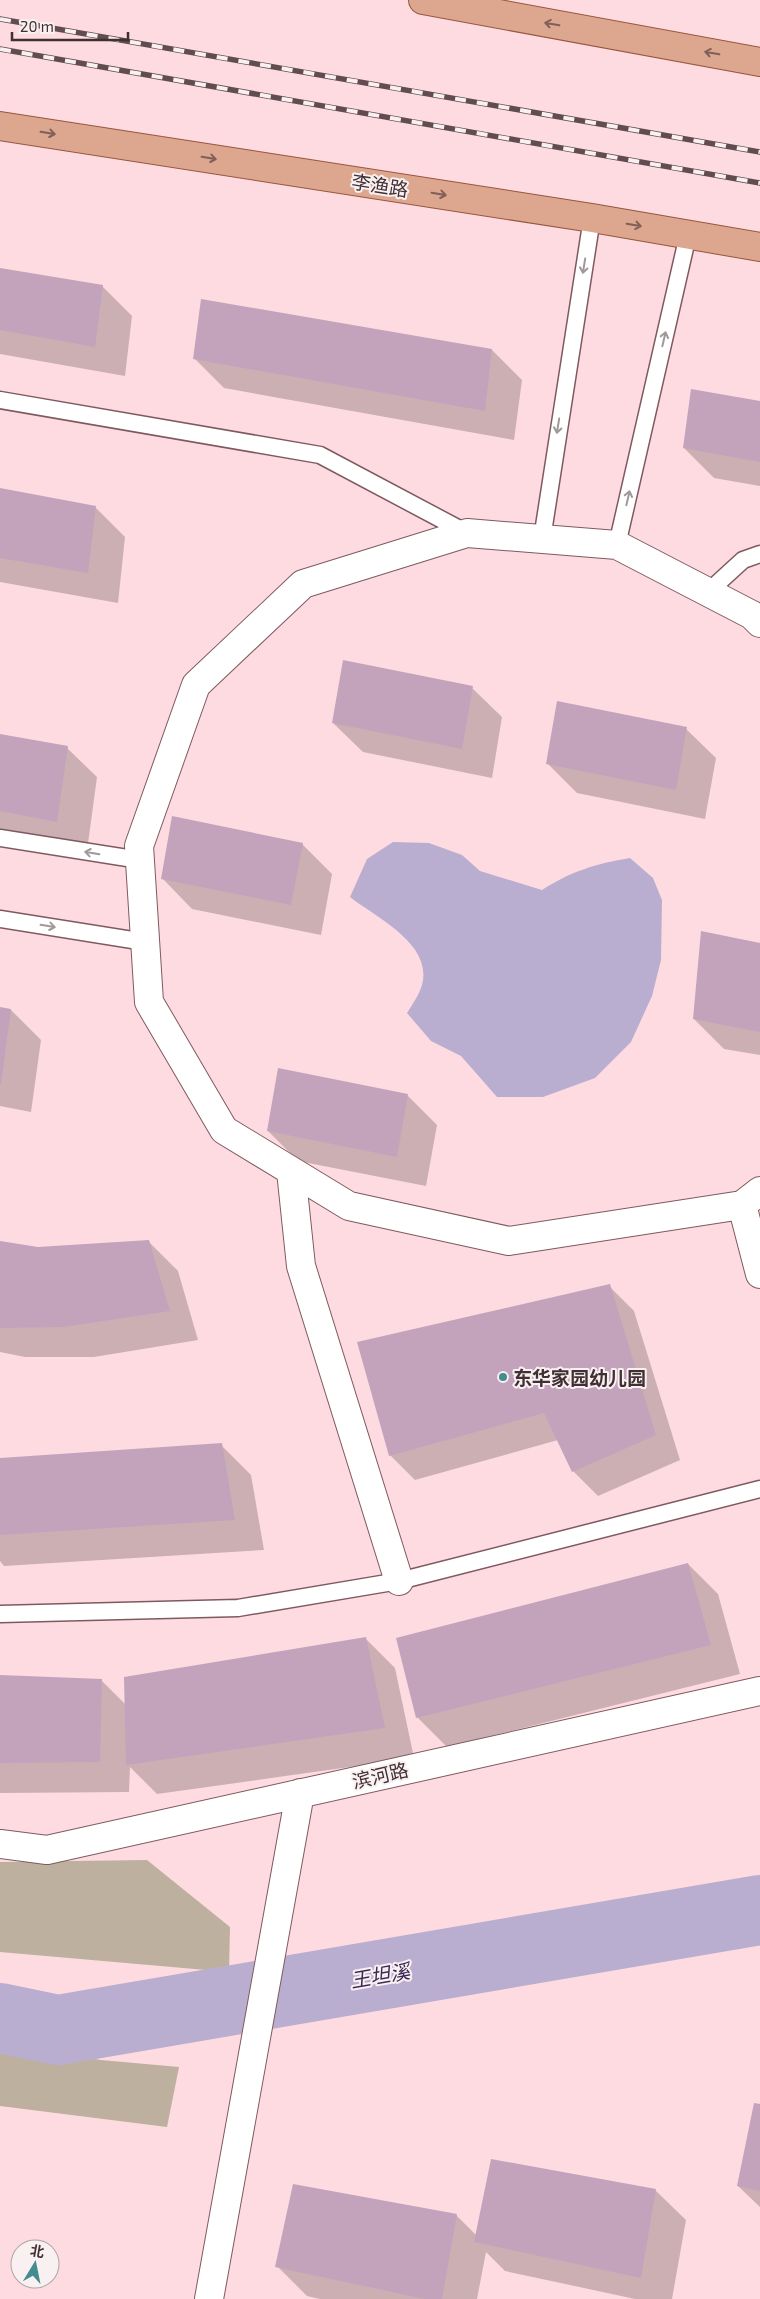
<svg xmlns="http://www.w3.org/2000/svg" width="760" height="2299" viewBox="0 0 760 2299" font-family="'Exo 2','Noto Sans SC',sans-serif">
  <rect width="100%" height="100%" fill="#fedbe0"/>
  <!-- green -->
  <path fill="#beb09e" d="M147 1860 230 1927 229 1972 0 1952V1862Z
    M0 2042 101 2060 179 2067 167 2127 0 2106Z"/>
  <!-- water -->
  <path fill="#baaed0" d="M393 842 429 843 462 855 480 871 542 890C572 871 595 864 630 858L653 878 662 900 661 960 652 996 631 1042 595 1078 543 1097H497L461 1056 431 1041 407 1013C412 1005 419 995 422 985 433 944 377 918 350 897L367 859Z"/>
  <!-- shadow -->
  <path fill="#0003" d="M0 269 102 286 132 316 125 376 0 354Z
    M492 350 522 380 514 440 224 388 194 358Z
    M760 402V486L714 478 684 448Z
    M0 489 95 507 125 537 118 603 0 582Z
    M472 688 502 717 492 778 363 752 333 723Z
    M686 729 716 758 705 819 577 793 547 763Z
    M0 735 67 748 97 777 87 851 0 835Z
    M302 844 332 874 321 935 192 909 163 879Z
    M760 944V1055L724 1049 694 1019Z
    M0 1008 11 1010 41 1040 31 1112 0 1106Z
    M407 1095 437 1125 426 1186 298 1161 268 1131Z
    M148 1241 178 1271 198 1340 94 1357H25L0 1352V1243L38 1248Z
    M609 1286 634 1311 680 1460 598 1496 573 1471 558 1440 415 1480 390 1455Z
    M221 1445 251 1475 264 1550 4 1566 0 1561V1459Z
    M688 1564 718 1594 740 1674 447 1747 417 1717Z
    M365 1638 395 1668 414 1758 157 1794 130 1767 129 1792 0 1793V1676L101 1680 126 1705Z
    M760 2106V2207L738 2186Z
    M492 2160 656 2191 686 2220 672 2299H635L505 2271 486 2252 477 2299H320L307 2296 277 2266 294 2186 457 2216 476 2235Z"/>
  <g fill="none" stroke-linecap="round" stroke-linejoin="round">
    <!-- river -->
    <path stroke="#baaed0" stroke-width="70" d="M0 2018 58 2030 760 1910"/>
  </g>
  <!-- building -->
  <path fill="#c3a3bb" d="M0 268 103 285 95 347 0 330Z
    M201 299 492 349 485 411 193 359Z
    M691 389 760 401V462L683 448Z
    M0 488 96 506 88 573 0 558Z
    M343 660 473 686 462 749 332 723Z
    M557 701 687 727 676 790 546 764Z
    M0 734 68 746 57 822 0 811Z
    M172 816 303 843 291 905 161 879Z
    M701 931 760 943V1032L693 1019Z
    M0 1007 11 1009 1 1084H0Z
    M278 1068 408 1094 397 1157 267 1131Z
    M149 1240 170 1311 63 1327 0 1328V1241L38 1247Z
    M610 1284 656 1435 572 1472 544 1413 389 1456 357 1342Z
    M222 1443 235 1520 0 1535V1458Z
    M688 1563 711 1645 416 1718 396 1638Z
    M366 1637 385 1728 126 1765 124 1677Z
    M0 1675 102 1679 100 1762 0 1763Z
    M754 2103 760 2104V2191L737 2186Z
    M491 2159 656 2189 641 2278 474 2242Z
    M293 2184 457 2214 442 2299H425L275 2267Z"/>
  <g fill="none" stroke-linecap="round" stroke-linejoin="round">
    <!-- service casing -->
    <g stroke="#7e5a60" stroke-width="19">
      <path id="service" d="M0 400 320 455 467 533
        M542 539 592 218
        M617 545 688 235
        M708 592 743 560 760 554
        M0 838 140 860
        M0 919 145 942
        M0 1614 238 1608 399 1581 760 1489"/>
    </g>
    <!-- minor casing -->
    <g stroke="#7e5a60" stroke-width="30">
      <path id="minor" d="M760 623 752 615 617 545 467 533 303 584 196 685 139 846 149 1002 224 1130 349 1206 509 1241 742 1205 760 1191
        M291 1171 301 1266 399 1581
        M742 1205 760 1274
        M0 1844 47 1850 760 1691
        M209 2299 300 1793"/>
    </g>
    <!-- primary casing -->
    <g stroke="#97563e" stroke-width="30">
      <path id="primary" d="M423 0 760 62
        M0 126 592 218 760 247"/>
    </g>
    <!-- service -->
    <use href="#service" stroke="#fff" stroke-width="16"/>
    <!-- minor -->
    <use href="#minor" stroke="#fff" stroke-width="28"/>
    <!-- primary -->
    <use href="#primary" stroke="#dca68f" stroke-width="28"/>
    <!-- rail casing -->
    <g stroke="#614d50" stroke-width="5.5">
      <path id="rail" d="M0 19 760 152
        M0 49 760 183"/>
    </g>
    <!-- rail -->
    <use href="#rail" stroke="#f9f0f1" stroke-width="4" stroke-dasharray="11" stroke-linecap="butt"/>
  </g>
  <!-- one-way arrows -->
  <defs><path id="oneway-shaft" d="M-6 0H5M1.5-3L5.5 0L1.5 3" fill="none" stroke-width="1.6" stroke-linecap="round" stroke-linejoin="round" transform="scale(1.25)"/></defs>
  <g stroke="#7f5f58">
    <use href="#oneway-shaft" transform="translate(552 24) rotate(-170)"/>
    <use href="#oneway-shaft" transform="translate(712 53) rotate(-170)"/>
    <use href="#oneway-shaft" transform="translate(48 133) rotate(9)"/>
    <use href="#oneway-shaft" transform="translate(209 158) rotate(9)"/>
    <use href="#oneway-shaft" transform="translate(439 194) rotate(9)"/>
    <use href="#oneway-shaft" transform="translate(634 225) rotate(10)"/>
  </g>
  <g stroke="#a09899">
    <use href="#oneway-shaft" transform="translate(584 266) rotate(99)"/>
    <use href="#oneway-shaft" transform="translate(664 339) rotate(-77)"/>
    <use href="#oneway-shaft" transform="translate(558 426) rotate(99)"/>
    <use href="#oneway-shaft" transform="translate(628 498) rotate(-77)"/>
    <use href="#oneway-shaft" transform="translate(92 853) rotate(-171)"/>
    <use href="#oneway-shaft" transform="translate(48 926) rotate(9)"/>
  </g>
  <!-- markers -->
  <circle fill="#448c90" stroke="#f9f0f1" stroke-width="2" cx="503" cy="1377" r="5"/>
  <g text-anchor="middle" dominant-baseline="central" stroke-width="4" stroke-linejoin="round" paint-order="stroke">
    <!-- street labels -->
    <g font-size="19" fill="#413033" stroke="#f9f0f1">
      <text transform="translate(380 185) rotate(9)">李渔路</text>
      <text transform="translate(380 1775) rotate(-13)">滨河路</text>
    </g>
    <!-- poi labels -->
    <g font-size="19" font-weight="bold" fill="#413033" stroke="#f9f0f1" text-anchor="start">
      <text x="513" y="1377">东华家园幼儿园</text>
    </g>
    <!-- water labels -->
    <g font-size="20" font-style="italic" fill="#3b2755" stroke="#f9f0f1">
      <text transform="translate(380 1975) rotate(-10)">王坦溪</text>
    </g>
  </g>
  <!-- north arrow -->
  <g transform="translate(35 2264) rotate(10)"><circle r="24" fill="#f9f0f1" stroke="#afa3a5"/>
  <path d="M0-4L9 19L0 12L-9 19Z" fill="#448c90"/>
  <text y="-8" font-size="14" font-weight="bold" text-anchor="middle" fill="#413033">北</text>
  </g>
  <!-- scale -->
  <path d="M12 32v8h116v-8" fill="none" stroke="#413033" stroke-width="2.5"/>
  <text x="20" y="32" font-size="15" fill="#413033" stroke="#f9f0f1" stroke-width="4" paint-order="stroke">20 m</text>
</svg>
